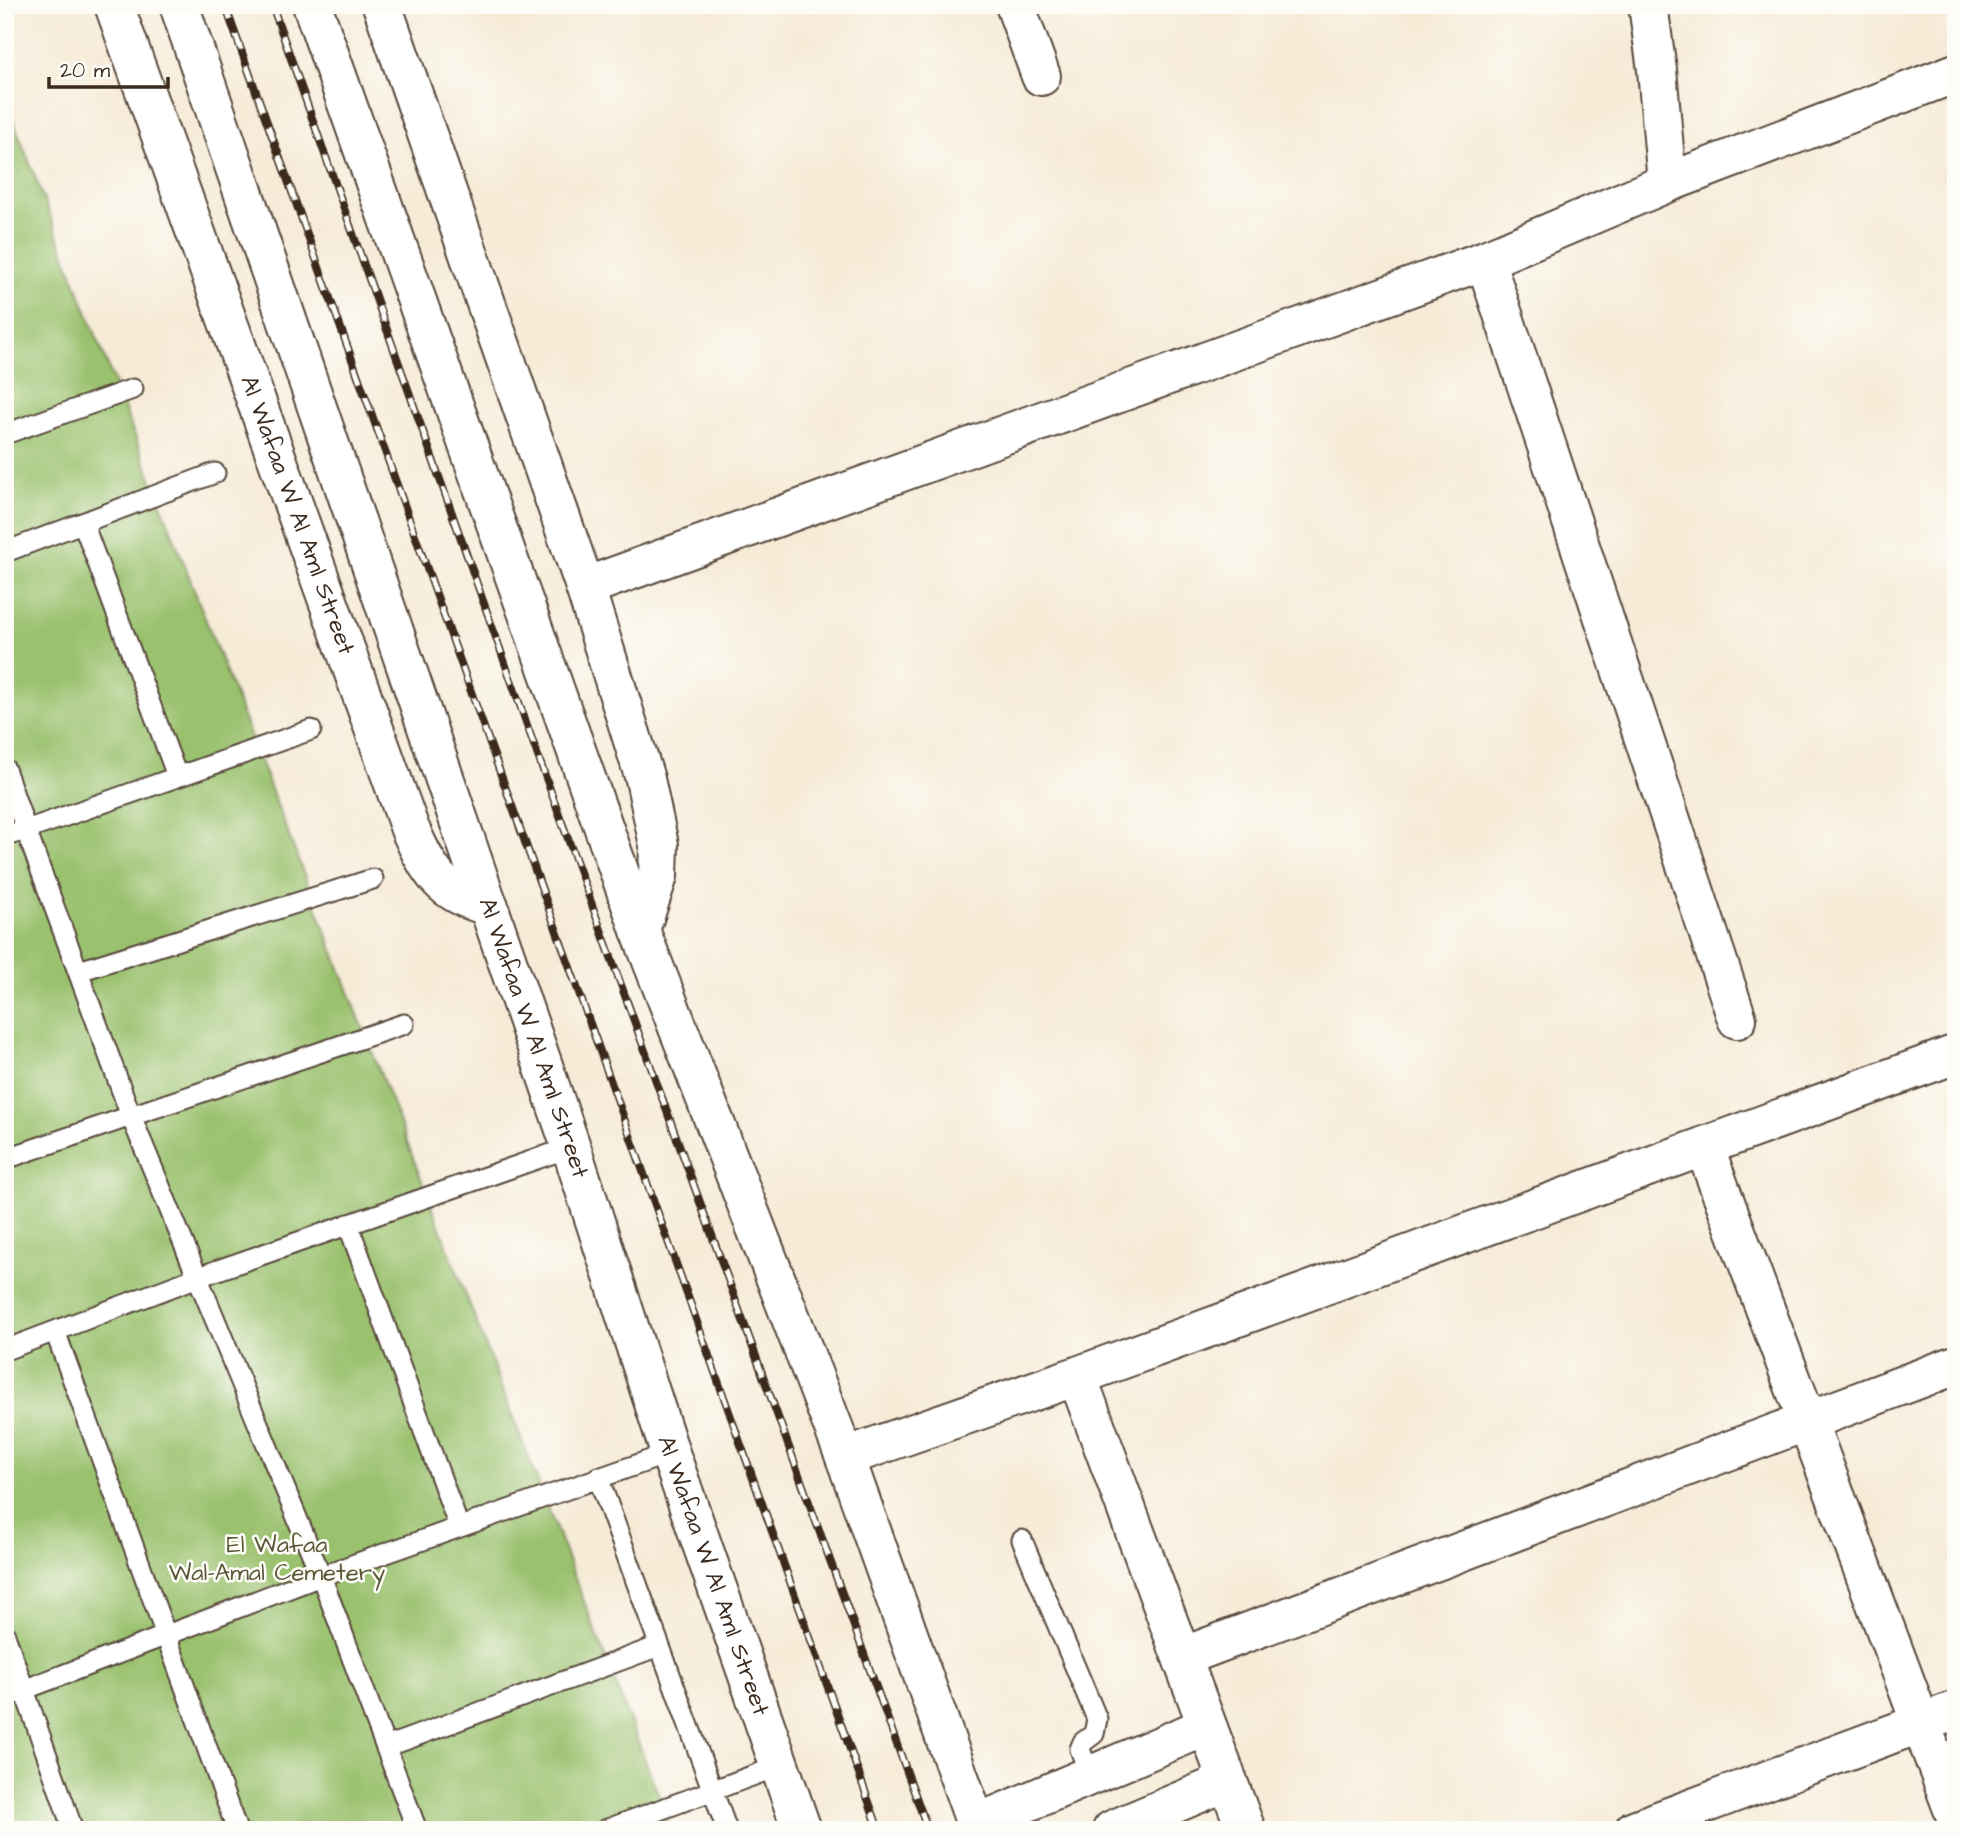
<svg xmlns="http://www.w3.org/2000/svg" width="1961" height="1835" viewBox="0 0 1961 1835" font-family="'Architects Daughter',sans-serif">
  <rect width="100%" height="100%" fill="#fdfcf7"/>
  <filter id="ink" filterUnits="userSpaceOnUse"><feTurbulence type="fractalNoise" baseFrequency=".0143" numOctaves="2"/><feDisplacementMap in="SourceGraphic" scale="14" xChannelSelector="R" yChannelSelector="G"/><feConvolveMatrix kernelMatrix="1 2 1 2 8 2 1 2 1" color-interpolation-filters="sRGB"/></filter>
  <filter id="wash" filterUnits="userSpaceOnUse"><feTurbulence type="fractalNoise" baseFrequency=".00686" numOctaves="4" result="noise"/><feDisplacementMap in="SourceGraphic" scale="28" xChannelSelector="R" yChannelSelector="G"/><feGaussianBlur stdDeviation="1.57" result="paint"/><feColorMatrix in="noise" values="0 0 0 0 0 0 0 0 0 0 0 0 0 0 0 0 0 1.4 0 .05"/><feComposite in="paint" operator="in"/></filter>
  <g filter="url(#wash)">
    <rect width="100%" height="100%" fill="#f6ebd7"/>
    <!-- green -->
    <path fill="#9ac16d" stroke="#6a7646" stroke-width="2" d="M5 99 672 1830H5Z"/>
  </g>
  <g filter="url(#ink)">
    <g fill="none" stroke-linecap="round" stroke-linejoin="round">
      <!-- service casing -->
      <g stroke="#57473a" stroke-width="23">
        <path id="service" d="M5 434 133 389
          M83 523 177 776
          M5 552 215 473
          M5 769 26 830 5 836
          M79 971 373 879
          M404 1024 131 1116 321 1576 417 1830
          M5 1159 131 1116 26 830 311 730
          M348 1224 459 1527
          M55 1331 237 1830
          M5 1350 195 1278 571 1147
          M598 1477 727 1830
          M1022 1540 1097 1719 1094 1734 1083 1742 1080 1749 1090 1776
          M5 1635 73 1830
          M5 1697 321 1576 670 1453
          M386 1747 659 1646
          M605 1830 779 1766"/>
      </g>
      <!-- minor casing -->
      <g stroke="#57473a" stroke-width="42">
        <path id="minor" d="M1015 5 1041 76
          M1648 5 1657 70 1667 183
          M1485 260 1737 1019
          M585 587 1485 260 1667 183 1956 73
          M1704 1146 1956 1817
          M1077 1376 1246 1830
          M845 1457 1077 1376 1956 1054
          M1182 1657 1956 1365
          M976 1824 1207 1726
          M1112 1830 1228 1781
          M1634 1830 1956 1710"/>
      </g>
      <!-- tertiary casing -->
      <g stroke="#57473a" stroke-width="42">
        <g id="tertiary">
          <path id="s1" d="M114 5 410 829C429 872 441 894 489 906"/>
          <path d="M382 5 585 587 645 779 659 845 658 876 640 930"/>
        </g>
      </g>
      <!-- primary casing -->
      <g stroke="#57473a" stroke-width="42">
        <g id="primary">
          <path id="s2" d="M179 5 571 1147 670 1453 802 1830"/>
          <path d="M312 5 640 930 845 1457 978 1830"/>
        </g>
      </g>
      <!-- service -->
      <use href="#service" stroke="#fff" stroke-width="19"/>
      <!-- minor -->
      <use href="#minor" stroke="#fff" stroke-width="38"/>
      <!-- tertiary -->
      <use href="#tertiary" stroke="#fff" stroke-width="38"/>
      <!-- primary -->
      <use href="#primary" stroke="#fff" stroke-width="38"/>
      <!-- rail casing -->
      <g stroke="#3b2a1e" stroke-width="8">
        <path id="rail" d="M225 5 879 1830
          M272 5 539 759 928 1830"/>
      </g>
      <!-- rail -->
      <use href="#rail" stroke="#fdfcf7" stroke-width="5" stroke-dasharray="16" stroke-linecap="butt"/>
    </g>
  </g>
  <g text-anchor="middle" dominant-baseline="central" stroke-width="5" stroke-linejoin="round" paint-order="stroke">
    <!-- street labels -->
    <g font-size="24" fill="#3b2a1e" stroke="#fdfcf7">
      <text stroke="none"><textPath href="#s1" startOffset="542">Al Wafaa W Al Aml Street</textPath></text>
      <text stroke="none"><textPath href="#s2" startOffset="1092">Al Wafaa W Al Aml Street</textPath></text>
      <text stroke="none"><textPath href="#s2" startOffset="1659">Al Wafaa W Al Aml Street</textPath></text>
    </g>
    <!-- park labels -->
    <g font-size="24" fill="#585736" stroke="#fdfcf7">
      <text x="277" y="1545">El Wafaa<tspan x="277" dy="28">Wal-Amal Cemetery</tspan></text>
    </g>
  </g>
  <!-- margin -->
  <rect width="1961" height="1835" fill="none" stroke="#fdfcf7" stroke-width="28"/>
  <!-- scale -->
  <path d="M49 77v10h119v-10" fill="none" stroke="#3b2a1e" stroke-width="3.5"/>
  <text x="60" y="77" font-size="21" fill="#3b2a1e" stroke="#fdfcf7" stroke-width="5" paint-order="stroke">20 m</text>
</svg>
